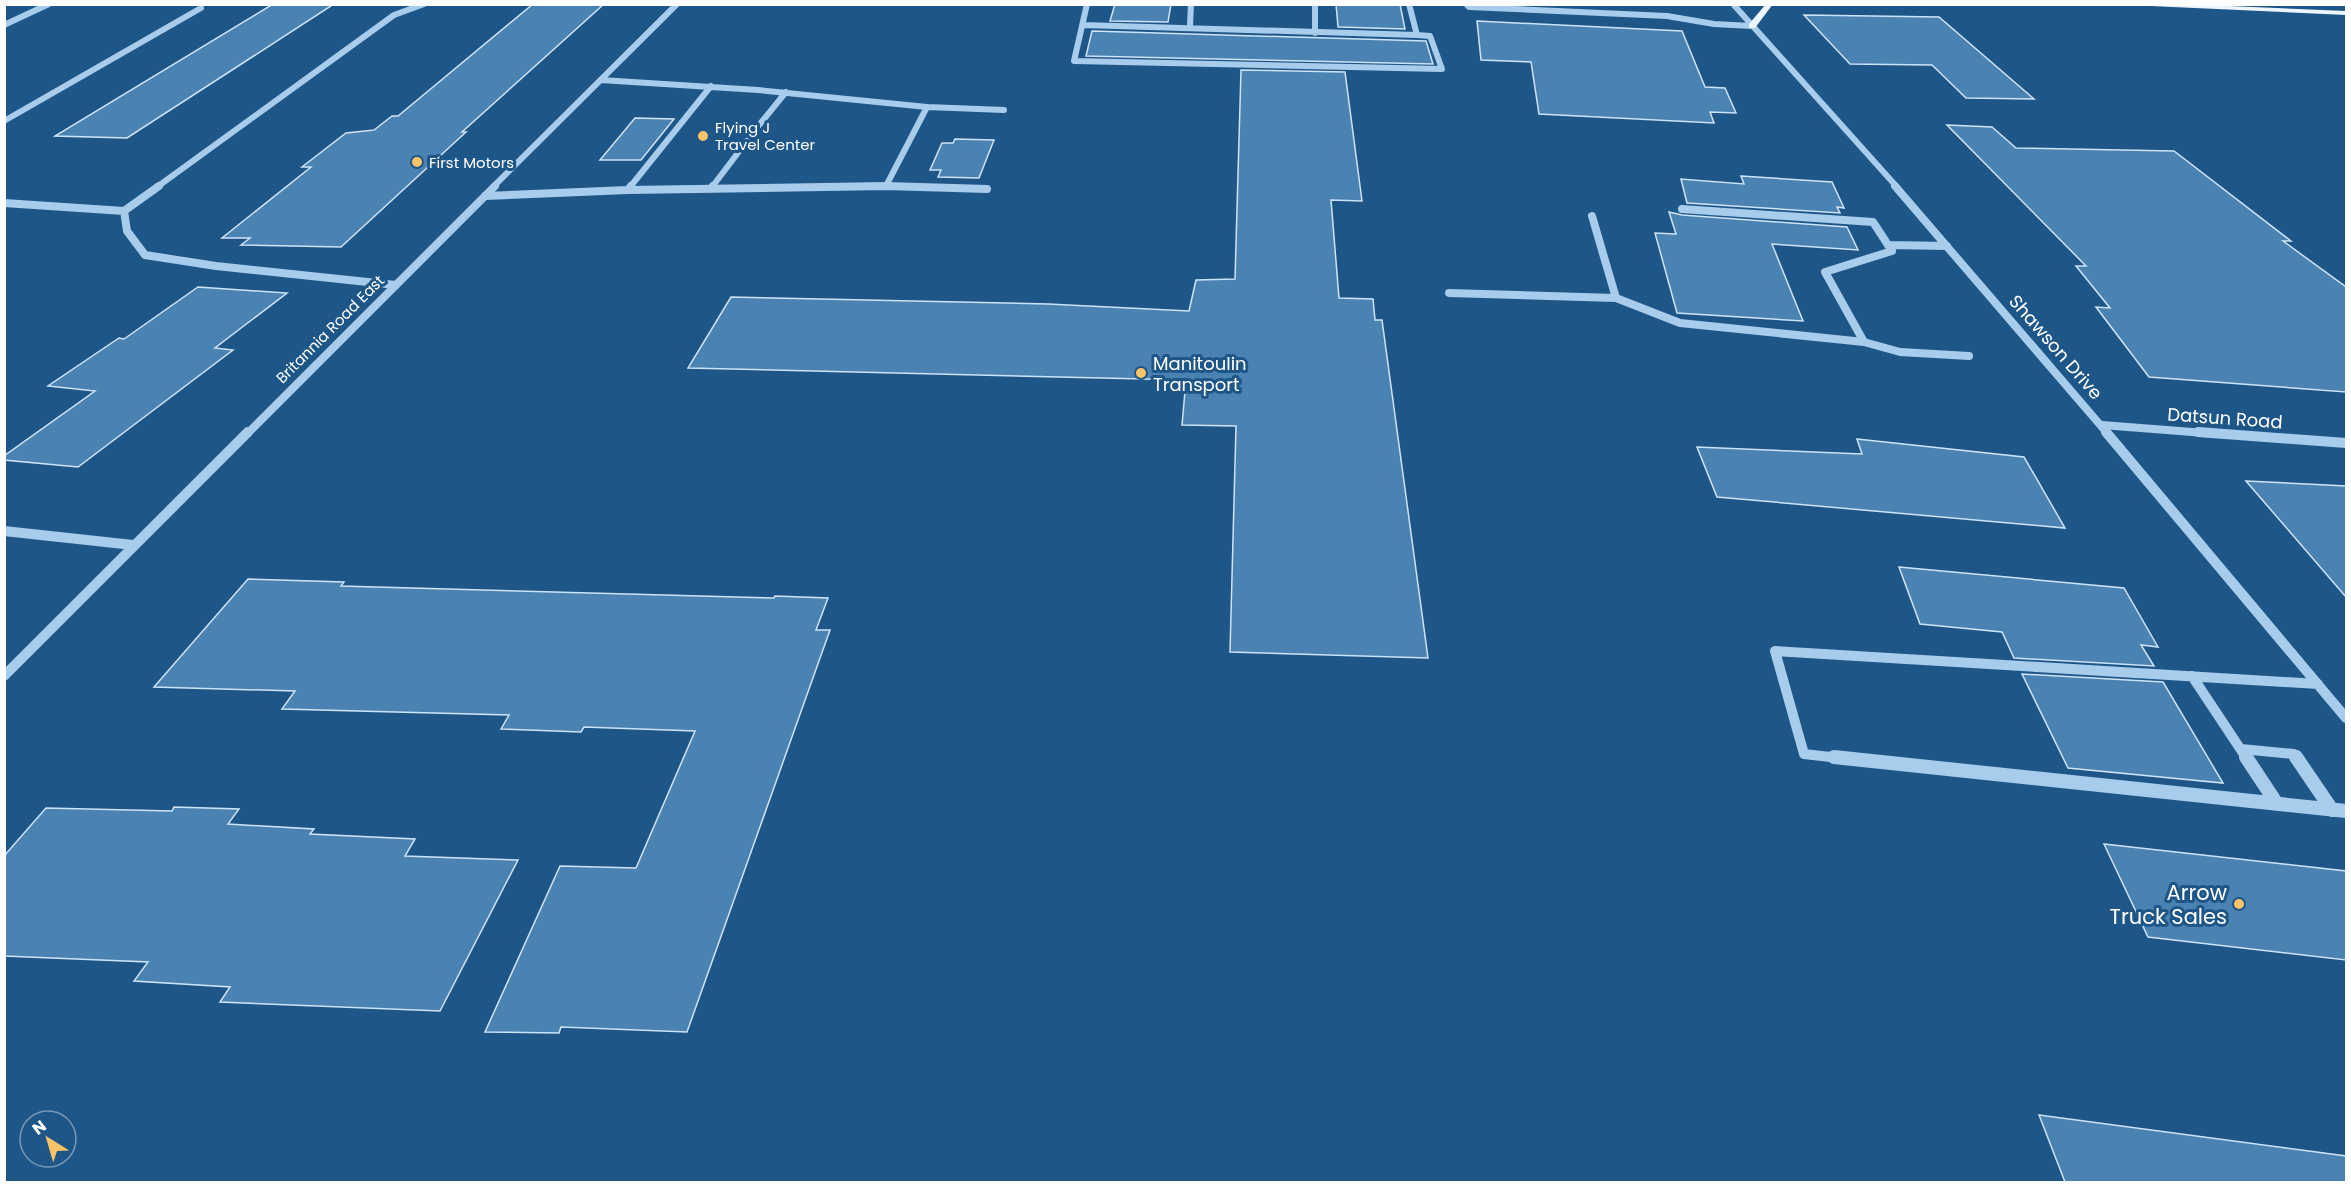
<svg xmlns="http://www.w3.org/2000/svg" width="2351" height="1187" viewBox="0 0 2351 1187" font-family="Poppins,sans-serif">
  <rect width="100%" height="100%" fill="#1e5688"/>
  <!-- building -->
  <path fill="#4a82b2" stroke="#cde4f8" stroke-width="1.5" d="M273 4H334L127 138 55 136Z
    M533 4H604L462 132H466L341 247 241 245 250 238H222L311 167H302L346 133 374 130 392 116H398Z
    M1115 4H1171L1168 22 1110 21Z
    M1336 4H1400L1405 29 1338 27Z
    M1804 15 1939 17 2034 99 1966 98 1932 65 1850 64Z
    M1477 21 1682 31 1705 87 1725 88 1736 113 1710 112 1714 123 1539 114 1531 62 1481 60Z
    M1092 31 1426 41 1433 64 1086 56Z
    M1241 70 1345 72 1362 201 1331 200 1339 298 1373 299 1375 320H1382L1428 658 1230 652 1236 426 1182 425 1186 380 688 368 731 297 1048 304 1189 311 1196 280 1235 279Z
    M635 118 674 119 641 160H600Z
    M1947 125 1992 127 2016 148 2174 151 2291 241H2283L2346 287V392L2149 377 2096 307 2110 308 2076 266H2086Z
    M955 139 994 140 979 178 938 177 941 170H930L942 143H953Z
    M1741 176 1832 182 1844 208 1837 207 1840 213 1687 203 1681 179 1744 184Z
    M1669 212 1682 215 1847 227 1858 250 1772 244 1803 321 1677 313 1655 233 1676 234Z
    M198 287 287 293 215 348 233 350 78 467 4 460V456L95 391 48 386 119 338 124 339Z
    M1857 439 2024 457 2065 528 1717 497 1697 447 1862 454Z
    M2246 481 2346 486V597Z
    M1899 567 2124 588 2158 647 2141 645 2154 666 2014 658 2002 632 1920 624Z
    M248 579 344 582 341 586 774 598 775 596 828 598 816 630H830L687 1032 561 1027 559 1033 485 1032 560 866 636 868 695 731 584 727 581 732 501 729 509 715 282 709 295 691 154 687Z
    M2022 674 2163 682 2223 783 2068 768Z
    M174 807 239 809 228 824 314 829 310 834 415 839 405 856 518 860 440 1011 220 1002 230 987 134 981 148 962 4 956V856L46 808 172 811Z
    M2104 844 2346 871V960L2148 937Z
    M2039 1115 2346 1156V1182H2065Z"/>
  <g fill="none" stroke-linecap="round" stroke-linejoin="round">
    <!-- minor-far3 -->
    <path stroke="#a8cceb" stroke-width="6" d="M1087 4 1074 61 1442 69 1430 36 1417 35 1409 4
      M1315 4V33
      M1466 4 1469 7 1667 16 1714 24 1752 26
      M1733 4 1897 187
      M4 25 49 4
      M1083 25 1417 35
      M1190 26 1191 4
      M601 80 758 90 927 107
      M4 121 201 8
      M755 130 786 92
      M886 186 927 107 1004 110
      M157 187 394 15 424 4
      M493 187 677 4
      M630 187 711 86
      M712 187 747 141
      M802 187H930"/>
    <!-- minor-far2 -->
    <path stroke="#a8cceb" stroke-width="8" d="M159 186 124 211 127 231 145 255 216 266 396 285
      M1895 186 2108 434
      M711 189 713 186
      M628 190 886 186 987 189
      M485 196 628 190 631 186
      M4 203 124 211
      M1888 245 1947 246
      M1449 293 1616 298 1592 216
      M1616 298 1680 323 1864 342 1825 272 1892 251 1873 222 1682 209
      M1864 342 1900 352 1969 356
      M2102 425 2218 434
      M247 434 495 186"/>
    <!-- minor-far1 -->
    <path stroke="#a8cceb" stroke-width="10" d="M2106 432 2346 718
      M2198 432 2346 443
      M4 531 133 545
      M4 676 248 432
      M2192 676 2247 759
      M2241 749 2294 754 2297 759
      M1848 759 1804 754 1775 651 2318 684"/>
    <!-- minor -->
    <path stroke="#a8cceb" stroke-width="14" d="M1834 757 2346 811
      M2246 757 2277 804
      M2296 757 2332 810"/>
    <!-- major -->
    <path fill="#edf5fe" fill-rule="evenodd" d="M1766 4H1773L1755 28H1749V24Z
      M2107 4H2182L2346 11V15Z"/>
  </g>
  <!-- markers -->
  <g fill="#fac367" stroke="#1e5688" stroke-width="2">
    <circle cx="703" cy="136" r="6"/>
    <circle cx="417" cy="162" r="6"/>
    <circle cx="1141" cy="373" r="6"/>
    <circle cx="2239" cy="904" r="6"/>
  </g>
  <g text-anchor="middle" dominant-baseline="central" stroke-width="6" stroke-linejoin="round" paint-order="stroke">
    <!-- far-poi labels -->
    <g font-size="15" fill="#fff" stroke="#1e5688" text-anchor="start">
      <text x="715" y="127">Flying J<tspan x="715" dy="17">Travel Center</tspan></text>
      <text x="429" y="162">First Motors</text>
    </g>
    <!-- far-street labels -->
    <g font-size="15" fill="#fff" stroke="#1e5688">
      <text transform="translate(330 329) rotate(-45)">Britannia Road East</text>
    </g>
    <!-- street labels -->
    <g font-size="18" fill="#fff" stroke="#1e5688">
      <text transform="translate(2056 347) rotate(49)">Shawson Drive</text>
      <text transform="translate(2225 418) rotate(4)">Datsun Road</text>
    </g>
    <!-- poi labels -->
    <g font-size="18" fill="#fff" stroke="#1e5688" text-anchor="start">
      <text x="1153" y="363">Manitoulin<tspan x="1153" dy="21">Transport</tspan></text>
    </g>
    <!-- near-poi labels -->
    <g font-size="21" fill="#fff" stroke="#1e5688" text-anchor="end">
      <text x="2227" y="892">Arrow<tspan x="2227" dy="24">Truck Sales</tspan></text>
    </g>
  </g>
  <!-- border -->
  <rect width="2351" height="1187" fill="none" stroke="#ffffff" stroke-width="12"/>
  <!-- north arrow -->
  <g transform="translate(48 1139) rotate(323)"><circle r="28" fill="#1e5688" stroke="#789ab8" stroke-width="1.5"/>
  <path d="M0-4.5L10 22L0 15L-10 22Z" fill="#fac367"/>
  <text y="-9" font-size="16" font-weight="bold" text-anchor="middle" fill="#ffffff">N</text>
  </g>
</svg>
